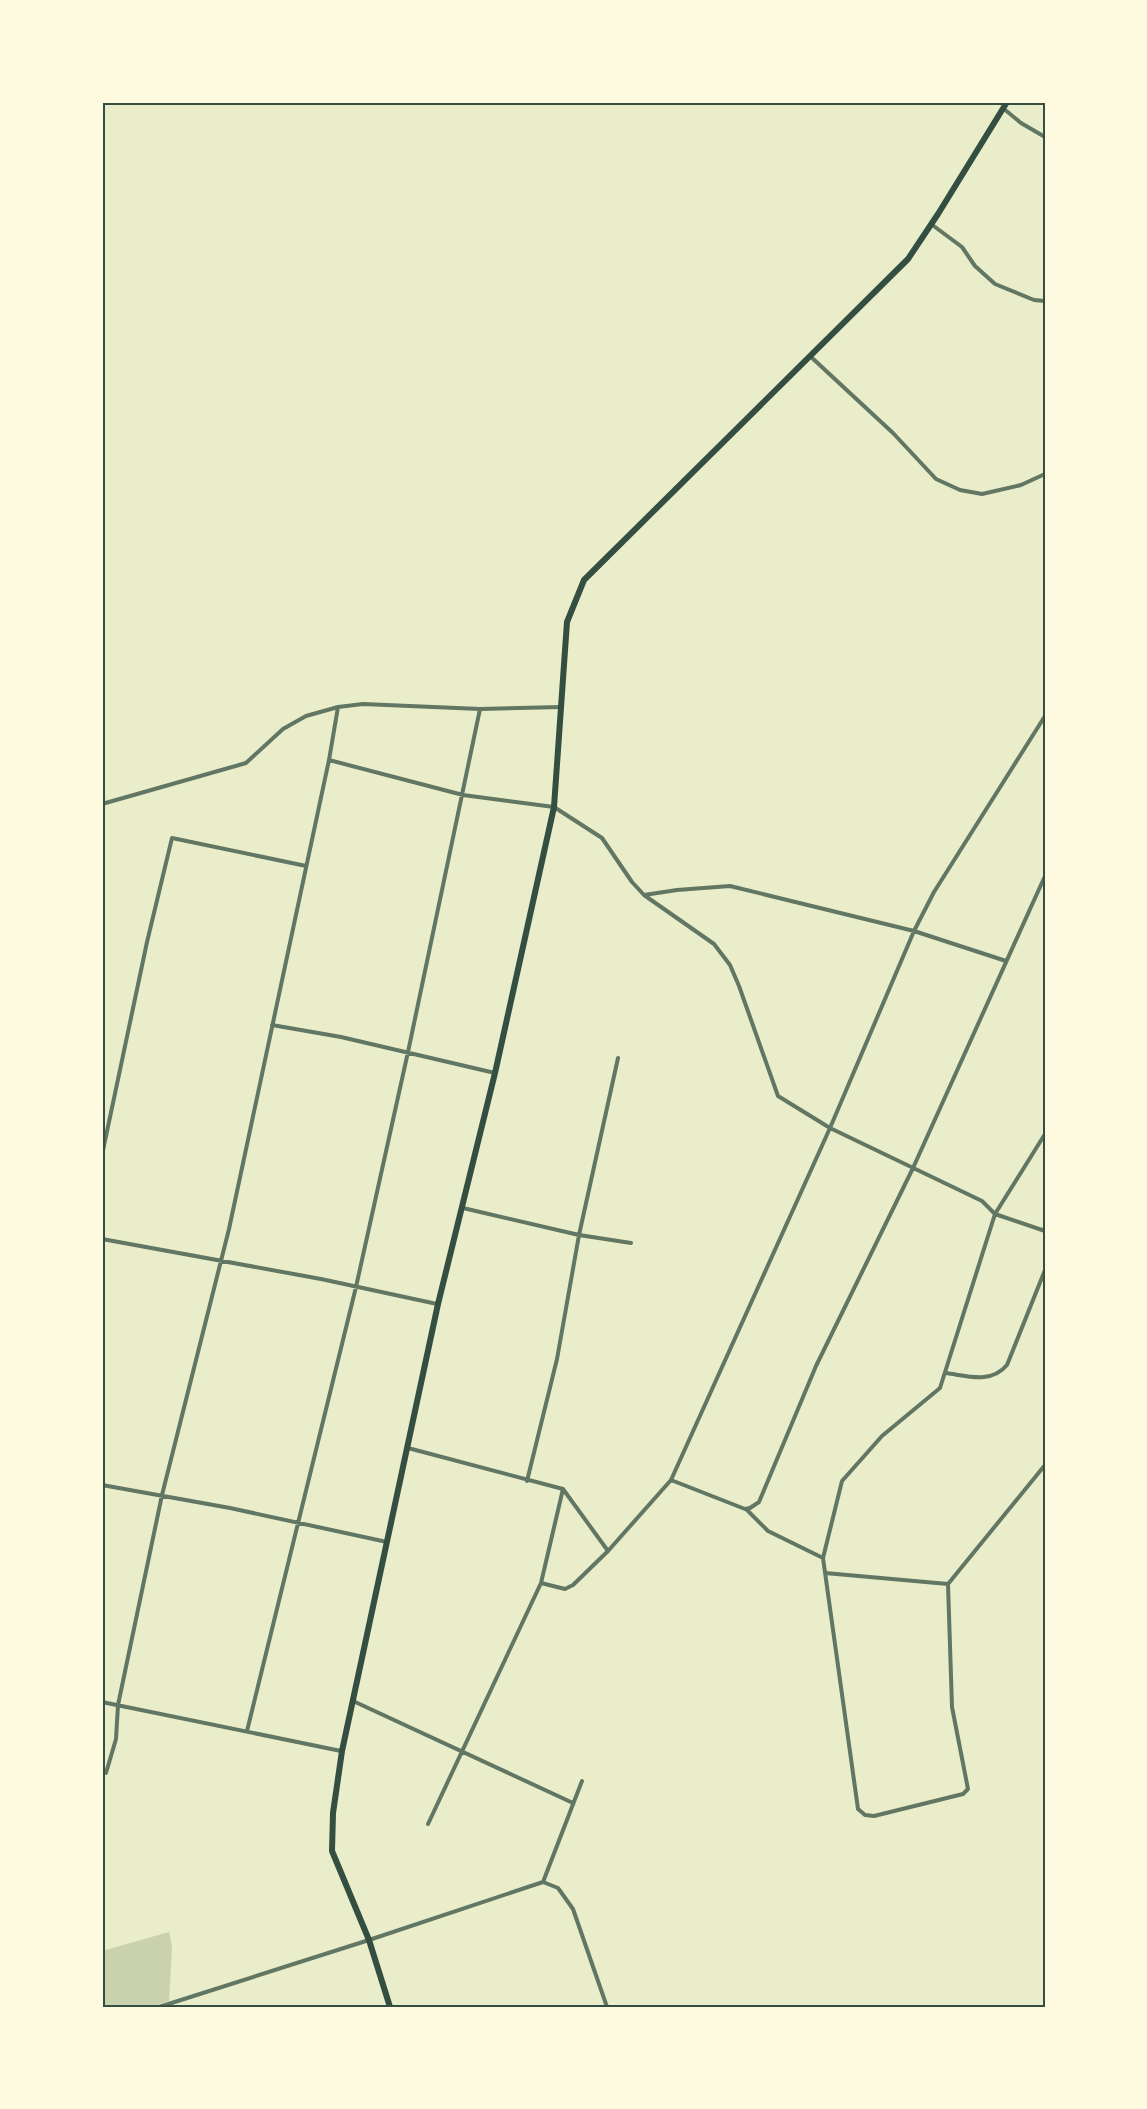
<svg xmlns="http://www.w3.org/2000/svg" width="1147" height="2109" viewBox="0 0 1147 2109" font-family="'DejaVu Sans',sans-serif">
  <rect width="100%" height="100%" fill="#e9edc9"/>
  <!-- green -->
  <path fill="#cad2ad" d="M169 1932 172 1947 169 2001 150 2007H102V1951Z"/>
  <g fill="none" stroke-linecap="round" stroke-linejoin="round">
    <!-- minor -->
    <path stroke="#617663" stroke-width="4" d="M1004 109 1021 123 1045 137
      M931 224 962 247 975 266 995 284 1034 300 1045 301
      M810 356 893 433 936 479 960 490 982 494 1021 485 1045 474
      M329 760 463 795 554 807 602 838 632 882 644 895 714 944 730 965 739 986 778 1096 830 1128 982 1201 995 1214 1045 1231
      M102 804 246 763 283 729 306 716 338 707 363 704 480 709 561 707
      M644 895 677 890 730 886 914 931 1006 961
      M272 1025 341 1037 495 1073
      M1045 1134 995 1214 940 1388 882 1436 842 1481 823 1558 858 1809 865 1815 874 1816 963 1794 968 1789 952 1707 948 1584 1045 1465
      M102 1155 147 942 172 838 306 866
      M463 1208 579 1235 631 1243
      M102 1239 321 1279 437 1304
      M946 1373C968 1376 991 1384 1007 1365L1045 1270
      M408 1448 563 1489 608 1551
      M671 1480 745 1509 750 1508 759 1502 816 1366 913 1168 1045 876
      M527 1481 557 1359 579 1235 618 1058
      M102 1485 230 1508 387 1542
      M746 1509 768 1531 823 1558
      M825 1573 948 1584
      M541 1583 565 1589 573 1585 608 1551 671 1480 830 1128 914 931 934 892 1045 716
      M353 1701 573 1803
      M102 1702 341 1751
      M247 1731 356 1287 408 1052 480 709
      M106 1773 116 1739 118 1705 162 1495 229 1229 329 760 338 707
      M428 1824 541 1583 563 1489
      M543 1882 558 1888 573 1909 607 2007
      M159 2007 369 1940 543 1882 582 1781"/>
    <!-- secondary -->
    <path stroke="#344e41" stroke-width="6" d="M390 2007 369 1940 332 1851 333 1813 342 1751 438 1304 495 1073 554 807 567 622 584 580 908 259 938 214 1007 102"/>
  </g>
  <!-- border -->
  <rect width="1147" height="2109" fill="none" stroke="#fefae0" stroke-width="207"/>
  <rect x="104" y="104" width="940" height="1902" fill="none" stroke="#344e41" stroke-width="2"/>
</svg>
